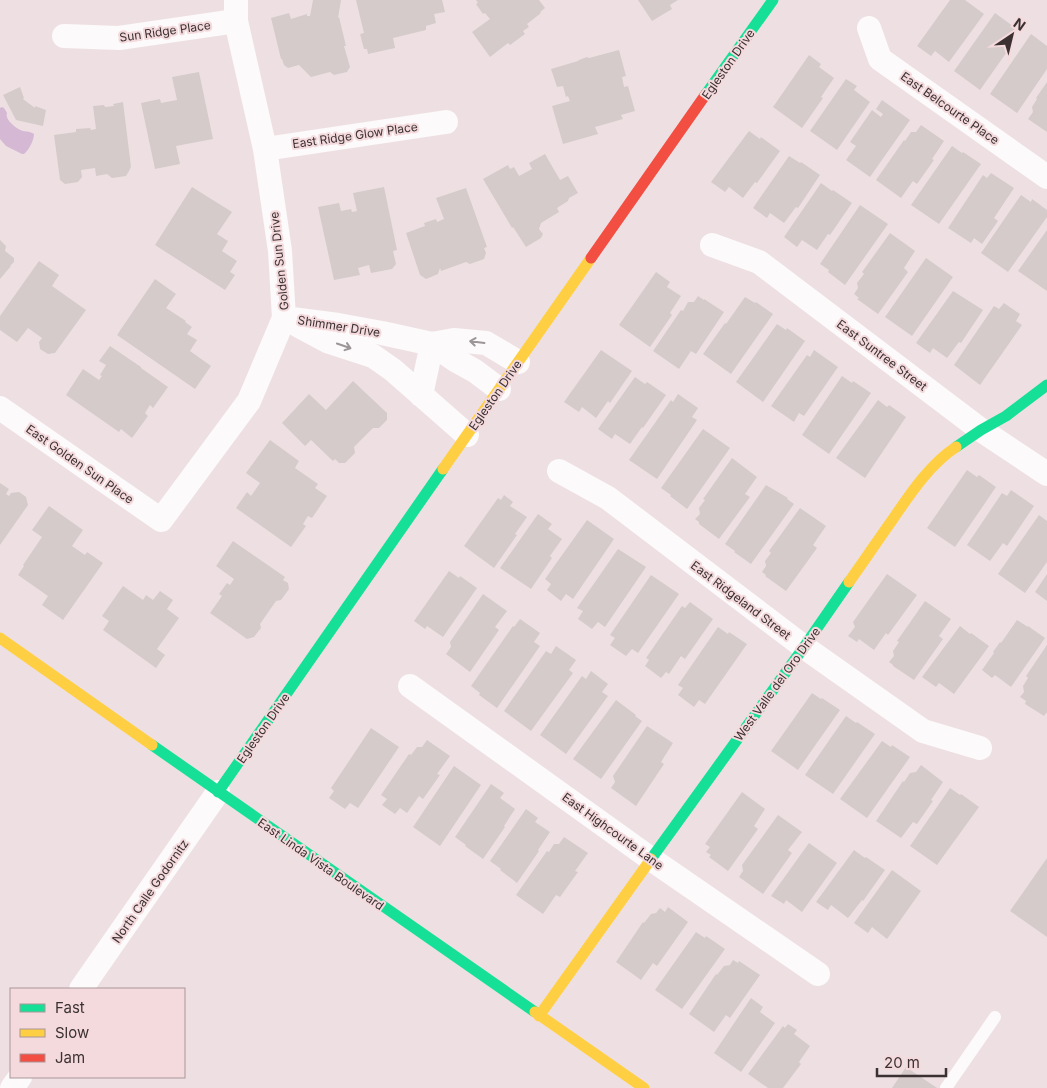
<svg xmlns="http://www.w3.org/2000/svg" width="1047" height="1088" viewBox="0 0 1047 1088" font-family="Inter,sans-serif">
  <rect width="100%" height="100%" fill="#eee0e2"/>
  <!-- water -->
  <path fill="#d5b8d3" d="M2 107 4 108 7 113C7 114 6 116 7 117 8 122 18 130 23 131 28 132 29 131 34 134 34 140 29 150 24 154H22L6 146 0 139V108Z"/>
  <!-- building -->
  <path fill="#d5cbca" d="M313 0H341L338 18 339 17 346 46H344L350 67 347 72 334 75 330 72 311 77 299 65 288 68 284 65 282 59H281L271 18 289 13 291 19 307 14V16H310Z
    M356 0H442L445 12 434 14 436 23 426 26V30L393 38 395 48 368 54 367 49H364L360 34 364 33Z
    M476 0H539L545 8 540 12 541 13 527 24 529 27 523 31 525 34 510 45 508 43 490 57 472 32 490 19 485 13 483 14 476 4 478 3Z
    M638 0H678L670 5 672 9 652 21Z
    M950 0H965L984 14 949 62 935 51 931 56 917 46Z
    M995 13 1017 29 1005 46 1009 49 980 90 954 71Z
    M1031 34 1047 46V69L1017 113 990 94Z
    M619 50 626 76 622 77 624 87 628 86 635 111 621 115 623 119 595 127 598 134 563 144 552 106 570 101 568 96 566 97 563 86 557 87 551 69 578 61 579 60 587 57 589 58Z
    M809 55 821 64 819 67 834 78 821 97 823 98 802 128 773 107Z
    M199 72 213 139 176 146 180 164 155 169 141 103 160 99 161 103 177 100 172 77Z
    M846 79 857 86 854 90 870 102 837 150 810 131Z
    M1047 82V132L1028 119 1033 112 1032 107 1037 99 1036 98Z
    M20 87 24 98 23 99 35 108V106L46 110 43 126 16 120 3 95Z
    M882 100 910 120 870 177 846 160 856 146 850 142 872 110 881 117 883 114 876 109Z
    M123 102 131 167 129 171 126 176 112 178 107 174 96 176 95 168 81 170 82 177 78 182 65 184 60 180 54 135 76 132V129L90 128 91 130 96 129 93 106 104 105 105 107 114 106 113 104Z
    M921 125 944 141 932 159 934 160 917 184 913 181 901 198 876 180 904 140 905 141 911 132H916Z
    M749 131 760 139 761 137 780 151 757 183 755 182 743 198 729 187 725 192 711 182Z
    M952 146 962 153 963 152 981 164 939 224 911 205Z
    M545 154 560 180 568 176 578 193 569 198 568 201 557 208 559 212 541 223 539 229 543 234 541 238 526 247 513 227 512 228 483 179 508 165 510 169 514 167 519 176 532 169 529 163Z
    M789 156 800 163 801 162 820 175 798 208 796 207 784 223 770 213 767 218 753 208Z
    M991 173 1014 188 994 218 998 221 982 244 974 238 971 243 948 228 983 175 987 178Z
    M821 183 832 191 833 190 852 203 830 235 828 234 817 250 802 240 797 247 784 237Z
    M192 187 232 212 217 234 228 241 222 251 237 261 230 272 235 275 225 290 155 245Z
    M384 187 397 250 393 251 396 264 392 269 371 273 369 265 358 268 360 275 334 280 318 207 339 203 341 211 351 209 352 212 357 211 353 193Z
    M466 188 487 247 484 248 486 253 484 259 470 264 466 262 441 271 440 268 438 274 426 279 420 275 406 233 425 226 424 223 436 219 437 222 444 219 436 198Z
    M1021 195 1031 202 1032 199 1047 210V217L1008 272 981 253Z
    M860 205 888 224 845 285 828 272 829 270 820 264Z
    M1047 230V291L1018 271Z
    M890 233 915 251 904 268 908 272 878 314 857 299 859 298 854 294 858 288 857 283 864 274 862 272Z
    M0 240 6 246 5 251 14 258V262L10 266H11L0 279Z
    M926 258 953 277 912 336 885 317Z
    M39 261 59 275 52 286 86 310 55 353 48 354 40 349 39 342 42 338 28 328 17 342 0 330V316Z
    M656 272 670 282 667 287 681 296 670 313 672 315 650 347 619 325Z
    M155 279 176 294 166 308 186 321 185 322 192 327 187 334 197 340 190 351 211 366 195 389 117 335Z
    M953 291 983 310 961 343 959 342 947 358 933 348 930 353 916 343Z
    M698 296 704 300V299L724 312 696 354 691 351 679 369 653 351 681 310 683 311 688 302H694Z
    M745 297 755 303 756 302 773 314 731 374 703 354 725 323 726 324Z
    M1004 303 1020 314 1016 321 1022 325 980 385 954 365 994 306 999 309Z
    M777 324 786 330 787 328 805 341 763 402 736 382Z
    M110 346 141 367V368L168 387 153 408 150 405 145 413 148 416 132 438 121 429 119 432 66 395 83 369 99 380 102 376 100 375 106 365 99 361Z
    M601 350 632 371 610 403 608 401 596 418 582 407 579 412 564 402Z
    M814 350 838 367 804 416 799 413 794 422 771 406 807 355 810 357Z
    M842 376 852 383 853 381 871 393 829 454 802 435Z
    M635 377 645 384 647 382 666 395 643 428 642 427 630 444 615 434 612 439 598 429Z
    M353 381 387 413V420L379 428H373L354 447 355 453 345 463H339L335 459 333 461 311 440 305 446 282 423 309 394 326 410Z
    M678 394 698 408 692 417 697 420 657 479 629 460 671 400 673 402Z
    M878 400 887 407 889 405 906 417 865 478 836 458Z
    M703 429 730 448 687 509 670 496 671 495 661 488Z
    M270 440 299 461 295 468 318 484 315 488 327 496 312 518 308 516 303 524 306 526 291 547 236 508 247 492 251 496 260 483 246 473Z
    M732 458 757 477 745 494 750 497 719 539 699 524V522L695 519 700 514 699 508 705 500 703 499Z
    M967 470 977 477 979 475 996 487 955 547 927 528Z
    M0 483 9 489 6 494 9 496 11 493 19 492 26 497 28 505 0 545Z
    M766 485 788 498 787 499 794 504 751 564 734 552 735 551 725 544Z
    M1011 490 1034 506 1007 546 1003 543 990 561 967 545 1002 493 1007 496Z
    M504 495 513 502 510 506 527 517 515 534 517 535 494 568 464 546 498 498 501 500Z
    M49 506 83 530 72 546 85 555 87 552 103 563 63 620 42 605 48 596 18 575 24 566 23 565 42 537 32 530Z
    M800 508 826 526 813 545 817 548 786 591 765 576 766 575 762 572 766 566 765 561 771 553 769 551Z
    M538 514 552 524 548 529 562 539 550 556 552 558 531 589 500 568Z
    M1039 515 1047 521V562L1025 593 998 574Z
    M587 520 614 539 573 599 566 594 561 601 547 590 551 584 545 579Z
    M233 541 285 577 283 580 288 583 289 589 281 600 276 601 260 624 261 628 254 637 247 639 210 613 222 596 219 594 227 583 230 585 234 579 216 566Z
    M618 549 646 567 605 627 598 622 592 629 578 619 583 611 577 608Z
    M449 571 459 578 460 576 477 588 443 637 427 626 425 629 414 621Z
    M887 574 917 595 888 635 886 633 874 650 859 639 857 642 848 636 855 627 853 622Z
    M1047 574V601L1035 592Z
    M651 575 679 594 638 653 632 649 626 656 610 645 615 638 610 635Z
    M123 586 143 600 146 595 153 600 160 591 173 600 167 609 179 618 157 649 165 655 156 668 103 630 109 621 102 616Z
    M483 594 507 611 495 627 499 630 470 672 446 654 451 647 450 642Z
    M925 601 951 619 939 636 943 639 914 680 893 666V665L889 662 894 656 893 651 899 642 897 641Z
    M690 602 713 619 685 659 681 656 669 674 666 672 661 678 645 666 649 660 646 658 682 606 685 608Z
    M520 619 540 633 534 642 540 646 497 708 479 695 480 693 471 686 513 626 514 627Z
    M1017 620 1028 627V626L1045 638 1011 687 995 675 992 678 982 670 994 653 993 652 1000 642 1001 643Z
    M960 626 970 634 971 633 989 646 954 694 939 683 936 687 922 677Z
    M718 627 728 634 729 632 747 644 705 704 699 700 694 707 678 695 683 688 678 685Z
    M1047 645V712L1044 716 1025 704 1026 701 1020 697 1024 692 1023 686 1028 678 1026 676Z
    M556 646 576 660 569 670 573 673 531 731 504 711 546 651 551 654Z
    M591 671 608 684 602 692 608 696 566 754 540 735 582 676 586 679Z
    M812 693 821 699 822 698 840 710 798 770 771 751Z
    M616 700 636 715 635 716 642 721 601 779 573 759Z
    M846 716 856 723 857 722 875 734 833 794 805 775Z
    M647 726 673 743 661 762 664 764 636 806 611 788 615 782 613 776Z
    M371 728 399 747 358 808 350 803 345 809 329 798 334 791 331 788Z
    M427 740 450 756 437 774 440 775 423 799 419 796 407 813 400 808 395 814 382 805 387 799 381 795 409 754 411 755 417 747H422Z
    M882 741 891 747 892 745 910 757 867 818 840 799Z
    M921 765 943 782 931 800 933 801 917 824 913 822 901 838 876 821 903 781 904 782 910 773 916 772Z
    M454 766 481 785 440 846 413 827Z
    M491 784 504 793 500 798 515 809 504 826 505 827 483 859 465 846 466 845 455 837Z
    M950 788 960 795 961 794 979 807 937 865 910 846Z
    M742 792 765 809 754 826 758 829 728 871 709 857 711 855 706 852 710 847 705 844Z
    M526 809 538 818 535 822 550 832 538 850 539 851 517 883 500 870 501 869 490 861Z
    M778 815 802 832 788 850 792 853 763 894 739 877 743 871 742 865Z
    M564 837 588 853 575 871 578 872 560 897 556 895 543 914 516 895 547 851 549 852 554 844H559Z
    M809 843 837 863 802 912 786 900 784 904 771 896Z
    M854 850 865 858 866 857 885 870 863 901 862 900 848 918 831 905 828 910 816 902Z
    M1047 858V937L1010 911Z
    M892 870 921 891 887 939 872 927 868 933 854 923Z
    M668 907 688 922 657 966 653 963 641 980 616 962 643 922 644 923 651 914 656 913 660 908 665 912Z
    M696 932 705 938 706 936 725 949 682 1009 655 990Z
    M733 960 738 963 739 961 760 975 730 1018 726 1015 714 1032 689 1014 716 974 717 975 724 966 730 965Z
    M751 998 763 1007 760 1012 775 1023 741 1072 714 1053Z
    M788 1024 797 1030 794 1034 810 1046 799 1062 801 1064 783 1088H768L748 1074 783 1026 785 1028Z
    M906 1067 937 1088H892Z"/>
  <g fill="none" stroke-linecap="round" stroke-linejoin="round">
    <!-- lane -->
    <path stroke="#fcfafb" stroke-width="12" d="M946 1088 995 1017"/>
    <!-- street -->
    <path stroke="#fcfafb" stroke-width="24" d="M869 28 880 59 1047 177
      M64 36 119 38 236 21
      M265 149 446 122
      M712 245 759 262 981 430 1047 474
      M284 318 338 325 382 333 432 344 455 360 475 371 499 389
      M299 326 327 341 373 356 393 370 467 435
      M432 344 454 340 486 343 518 362
      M421 395 432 344
      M0 408 161 520 249 401 284 318 280 251 265 149 236 21V0
      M559 471 608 498 804 647 923 731 980 748
      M410 686 651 859 818 974
      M81 989 218 792
      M12 1088 20 1077"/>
    <!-- fast -->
    <path stroke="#16e098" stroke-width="11" d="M706 94 773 0
      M956 447 981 430 1006 416 1047 385
      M152 745 535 1012
      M218 792 443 469
      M651 859 804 647 849 582"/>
    <!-- slow -->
    <path stroke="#ffcf43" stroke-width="11" d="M443 469 591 258
      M849 582C864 561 878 540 893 519 910 494 930 464 956 447
      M0 638 152 745
      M535 1012 644 1088
      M539 1016 651 859"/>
    <!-- jam -->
    <path stroke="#f24e42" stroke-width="11" d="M591 258 706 94"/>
  </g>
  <!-- one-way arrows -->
  <defs><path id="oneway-shaft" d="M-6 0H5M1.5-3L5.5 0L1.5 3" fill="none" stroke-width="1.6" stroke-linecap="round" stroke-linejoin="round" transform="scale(1.25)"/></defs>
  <g stroke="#9c9696">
    <use href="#oneway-shaft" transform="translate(477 342) rotate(-173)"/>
    <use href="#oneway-shaft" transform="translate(344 346) rotate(19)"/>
  </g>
  <g text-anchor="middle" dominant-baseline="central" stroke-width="4" stroke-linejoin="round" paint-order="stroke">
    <!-- street labels -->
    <g font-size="12" fill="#3b3132" stroke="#f4dadd">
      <text transform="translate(165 31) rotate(-8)">Sun Ridge Place</text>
      <text transform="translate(728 64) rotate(-55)">Egleston Drive</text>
      <text transform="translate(950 108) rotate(35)">East Belcourte Place</text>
      <text transform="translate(355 135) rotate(-8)">East Ridge Glow Place</text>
      <text transform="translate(279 261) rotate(-96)">Golden Sun Drive</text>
      <text transform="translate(339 326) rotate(9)">Shimmer Drive</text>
      <text transform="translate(882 355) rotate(37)">East Suntree Street</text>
      <text transform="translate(495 395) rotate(-55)">Egleston Drive</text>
      <text transform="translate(80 464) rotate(35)">East Golden Sun Place</text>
      <text transform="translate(741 600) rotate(37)">East Ridgeland Street</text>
      <text transform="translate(777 684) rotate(-54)">West Valle del Oro Drive</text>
      <text transform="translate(263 728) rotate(-55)">Egleston Drive</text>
      <text transform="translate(613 831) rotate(36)">East Highcourte Lane</text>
      <text transform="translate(321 864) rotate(35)">East Linda Vista Boulevard</text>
      <text transform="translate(150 891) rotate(-55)">North Calle Godornitz</text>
    </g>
  </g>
  <!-- legend -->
  <rect x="10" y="988" width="175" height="90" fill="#f4dadd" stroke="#aa9699"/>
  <rect x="20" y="1004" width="25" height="8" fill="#16e098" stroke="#aa9699"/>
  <text x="55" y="1013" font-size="15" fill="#3b3132">Fast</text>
  <rect x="20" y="1029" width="25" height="8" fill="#ffcf43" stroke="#aa9699"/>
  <text x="55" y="1038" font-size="15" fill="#3b3132">Slow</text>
  <rect x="20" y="1054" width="25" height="8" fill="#f24e42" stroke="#aa9699"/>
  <text x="55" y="1063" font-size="15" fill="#3b3132">Jam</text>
  <!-- north arrow -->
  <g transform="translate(1012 35) rotate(35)" stroke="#f4dadd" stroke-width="4" paint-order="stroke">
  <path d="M0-4L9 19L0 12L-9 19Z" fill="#3b3132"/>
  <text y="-8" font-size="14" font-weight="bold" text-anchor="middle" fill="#3b3132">N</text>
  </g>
  <!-- scale -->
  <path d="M877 1068v8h69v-8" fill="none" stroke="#3b3132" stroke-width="2.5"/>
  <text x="884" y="1068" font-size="15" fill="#3b3132" stroke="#f4dadd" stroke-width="4" paint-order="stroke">20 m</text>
</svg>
